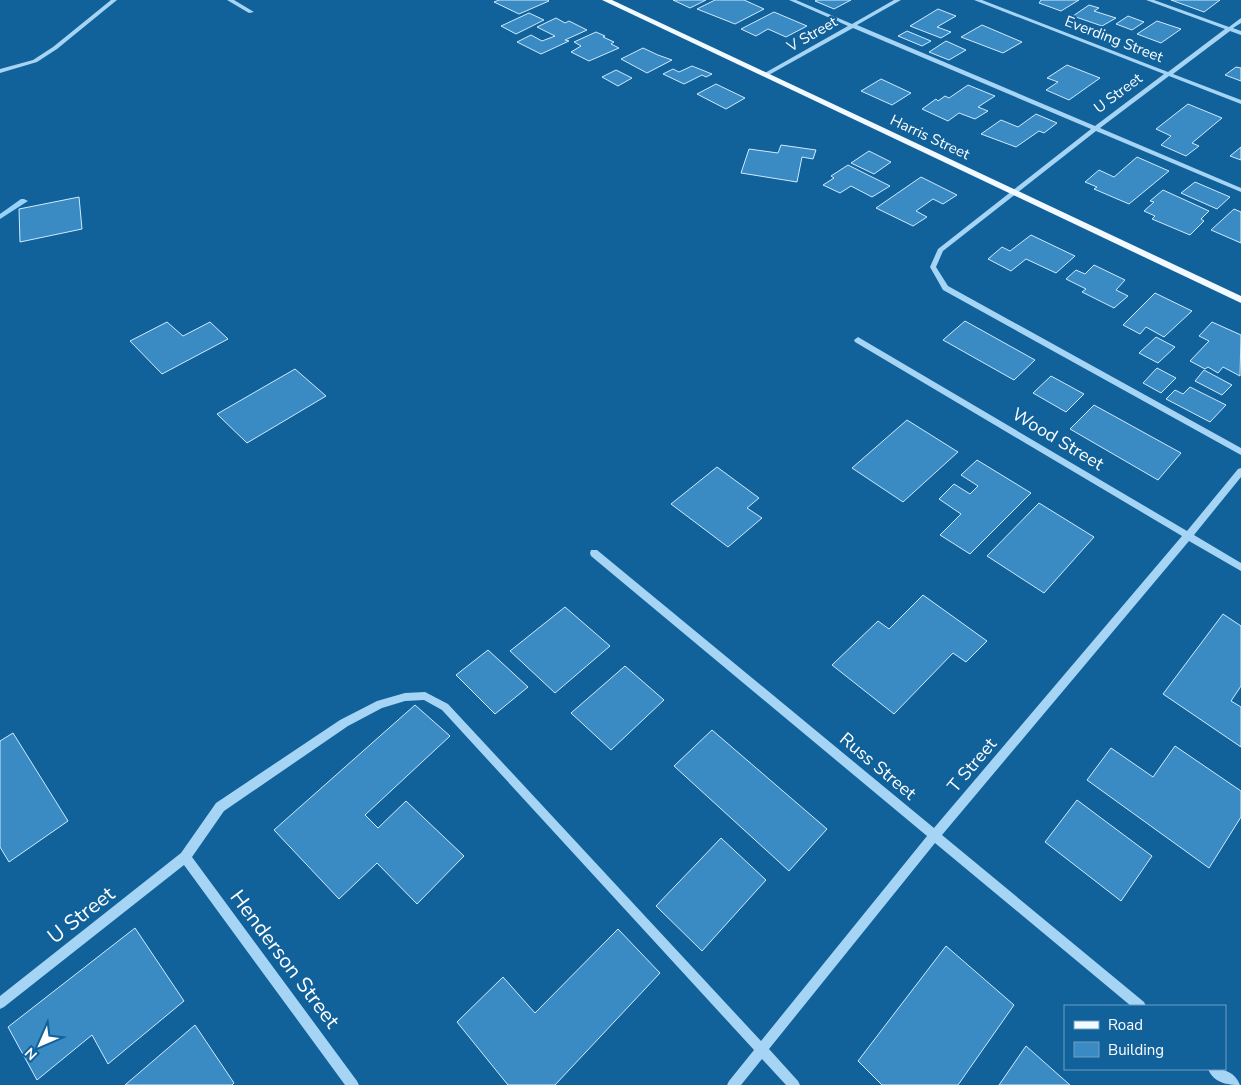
<svg xmlns="http://www.w3.org/2000/svg" width="1241" height="1085" viewBox="0 0 1241 1085" font-family="'Nunito Sans',sans-serif">
  <rect width="100%" height="100%" fill="#11619b"/>
  <g fill="none" stroke-linecap="round" stroke-linejoin="round">
    <!-- stream -->
    <path fill="#97d2f7" fill-rule="evenodd" d="M21 199H24L28 201 0 219V214Z"/>
  </g>
  <!-- building -->
  <path fill="#3a8bc3" stroke="#ceeafe" d="M499 0H548L549 1 519 14 494 2Z
    M673 0H706L690 8Z
    M715 0H744L764 9 735 24 697 9Z
    M817 0H851L834 9 815 1Z
    M1041 0H1079L1061 11 1039 3Z
    M1171 0H1220L1204 12Z
    M1089 5 1099 8 1094 11 1116 18 1102 26 1073 16Z
    M938 9 956 16 937 27 951 32 941 38 910 26Z
    M774 12 807 26 786 37 768 29 756 36 741 29Z
    M529 13 544 20 516 34 501 26Z
    M1128 16 1144 22 1132 30 1116 24Z
    M556 18 565 23 569 21 587 30 565 40 569 41 541 54 517 42 531 35 542 41 555 36 537 27Z
    M1157 21 1181 29 1161 43 1137 34Z
    M982 25 1022 42 1003 53 961 37Z
    M907 31 931 41 922 46 898 36Z
    M596 32 605 36 603 37 614 42 611 44 619 48 589 61 571 52 581 46 574 42Z
    M946 41 966 50 949 60 929 52Z
    M643 48 658 55 672 60 647 73 621 59Z
    M1067 65 1100 78 1069 100 1046 90 1058 82 1047 78Z
    M692 66 712 74 706 77 702 75 684 84 663 74 673 69 679 72Z
    M1236 67 1241 68V81L1225 75Z
    M616 70 632 78 618 86 602 77Z
    M881 79 911 93 892 105 861 91Z
    M716 84 745 98 726 109 697 94Z
    M968 85 995 96 978 107 988 111 975 119 959 113 948 121 922 109 936 99 938 101 945 96 949 98Z
    M1188 104 1222 118 1192 143 1199 146 1186 156 1161 145 1171 136 1156 129Z
    M1036 114 1057 123 1044 133 1039 131 1016 147 981 134 1001 120 1018 127Z
    M781 145 816 150 813 159 802 157 797 182 741 173 749 149 778 153Z
    M1241 147V160L1230 156Z
    M869 151 891 162 874 174 851 163Z
    M1137 157 1169 171 1129 204 1094 189 1097 187 1085 182 1099 170 1114 177Z
    M848 165 890 186 872 197 851 186 840 193 823 185 834 178 831 176Z
    M921 177 957 195 943 204 933 199 916 211 927 217 913 226 876 208Z
    M1195 182 1230 197 1217 209 1181 193Z
    M1163 190 1209 211 1201 219 1204 221 1190 235 1152 219 1155 216 1144 211 1154 202 1150 201Z
    M79 197 82 229 20 242 19 209Z
    M1234 209 1241 212V243L1211 230Z
    M1031 235 1075 256 1056 273 1026 259 1011 271 988 259 1002 247 1010 251Z
    M1094 265 1125 280 1116 290 1128 296 1114 308 1082 292 1086 289 1066 279 1076 270 1085 274Z
    M1155 293 1192 311 1164 337 1146 327 1140 334 1123 325Z
    M965 321 1035 360 1014 380 943 340Z
    M167 322 183 336 210 322 228 339 162 374 130 341Z
    M1212 322 1241 335 1240 376 1223 367 1218 373 1208 367 1205 369 1190 361 1209 341 1199 336Z
    M1156 337 1175 347 1158 363 1139 353Z
    M1157 368 1176 378 1161 393 1143 383Z
    M295 369 326 396 247 443 217 414Z
    M1204 370 1232 385 1222 395 1195 381Z
    M1051 376 1084 394 1066 412 1033 393Z
    M1190 387 1226 405 1210 422 1166 399 1175 390 1183 394Z
    M1094 405 1181 453 1158 480 1070 429Z
    M907 420 958 452 903 502 852 468Z
    M977 460 1031 493 970 554 940 535 961 514 939 499 954 484 970 494 978 486 961 475Z
    M717 467 759 498 747 508 762 518 728 547 671 504Z
    M1039 503 1094 537 1044 593 987 556Z
    M923 595 987 641 966 662 953 653 894 714 832 665 878 621 889 629Z
    M565 607 610 646 555 693 510 651Z
    M1223 614 1241 626V686L1231 701 1241 707V747L1163 694Z
    M488 650 528 687 495 714 456 675Z
    M625 666 664 700 611 750 571 713Z
    M415 705 450 736 365 815 378 828 406 801 464 856 417 904 377 863 339 899 274 830Z
    M712 730 827 829 789 871 674 766Z
    M13 733 68 821 9 862 0 847V741Z
    M1175 746 1241 791V817L1209 868 1087 780 1111 748 1153 777Z
    M1077 800 1152 856 1121 901 1045 842Z
    M721 838 766 880 702 951 656 906Z
    M135 928 184 1001 108 1064 92 1035 37 1080 8 1027Z
    M618 929 660 973 555 1085H508L457 1022 503 977 535 1013Z
    M946 946 1014 1005 958 1085H882L858 1061Z
    M195 1025 234 1083 232 1085H125Z
    M1026 1046 1070 1085H999Z"/>
  <g fill="none" stroke-linecap="round" stroke-linejoin="round">
    <!-- minor -->
    <path fill="#a5d4f4" fill-rule="evenodd" d="M111 0H117L57 49 37 62 0 73V69L33 60 53 47Z
      M227 0H234L254 12 249 13Z
      M789 0H796L852 24 894 0H901L857 25 1095 126 1164 74 974 0H982L1168 72 1225 29 1146 0H1154L1229 27 1241 18V23L1233 28 1241 31V35L1230 31 1173 74 1241 100V104L1169 76 1100 128 1241 188V192L1096 131 943 251 936 267 948 286 1241 448V455L943 290 930 267 938 249 1091 129 853 28 767 76H763V74L848 26Z
      M858 337 1187 531 1238 469 1241 468V477L1194 535 1241 563V571L1189 541 942 835 1144 1002 1146 1006H1131L935 843 769 1049 798 1081 800 1085H786L762 1059 741 1085H727L729 1081 754 1050 442 710 424 700 405 701 382 708 348 726 224 811 192 857 357 1081 359 1085H345L184 865 4 1007 0 1009V996L181 853 216 803 340 720 377 701 405 693 425 692 448 704 761 1041 927 836 591 556 590 553 591 550H597L934 828 1182 536 855 342 854 340Z
      M1208 1069C1221 1068 1235 1071 1240 1085 1227 1085 1214 1083 1208 1069Z"/>
    <!-- major -->
    <path fill="#f2f9ff" fill-rule="evenodd" d="M602 0H612L1241 296V303Z"/>
  </g>
  <g text-anchor="middle" dominant-baseline="central" stroke-width="4.5" stroke-linejoin="round" paint-order="stroke">
    <!-- far-street labels -->
    <g font-size="15" fill="#fff" stroke="#11619b">
      <text transform="translate(812 34) rotate(-30)">V Street</text>
      <text transform="translate(1114 39) rotate(21)">Everding Street</text>
      <text transform="translate(1118 93) rotate(-37)">U Street</text>
      <text transform="translate(930 137) rotate(25)">Harris Street</text>
    </g>
    <!-- street labels -->
    <g font-size="18" fill="#fff" stroke="#11619b">
      <text transform="translate(1058 439) rotate(31)">Wood Street</text>
      <text transform="translate(972 765) rotate(-50)">T Street</text>
      <text transform="translate(878 766) rotate(40)">Russ Street</text>
    </g>
    <!-- near-street labels -->
    <g font-size="21" fill="#fff" stroke="#11619b">
      <text transform="translate(81 915) rotate(-38)">U Street</text>
      <text transform="translate(285 959) rotate(53)">Henderson Street</text>
    </g>
  </g>
  <!-- legend -->
  <rect x="1064" y="1005" width="162" height="65" fill="#11619b" stroke="#70a0c3"/>
  <rect x="1074" y="1021" width="25" height="8" fill="#f2f9ff" stroke="#70a0c3"/>
  <text x="1108" y="1030" font-size="15" fill="#ffffff">Road</text>
  <rect x="1074" y="1042" width="25" height="15" fill="#3a8bc3" stroke="#70a0c3"/>
  <text x="1108" y="1055" font-size="15" fill="#ffffff">Building</text>
  <!-- north arrow -->
  <g transform="translate(40 1045) rotate(225)" stroke="#11619b" stroke-width="4" paint-order="stroke">
  <path d="M0-4L9 19L0 12L-9 19Z" fill="#ffffff"/>
  <text y="-8" font-size="14" font-weight="bold" text-anchor="middle" fill="#ffffff">N</text>
  </g>
</svg>
